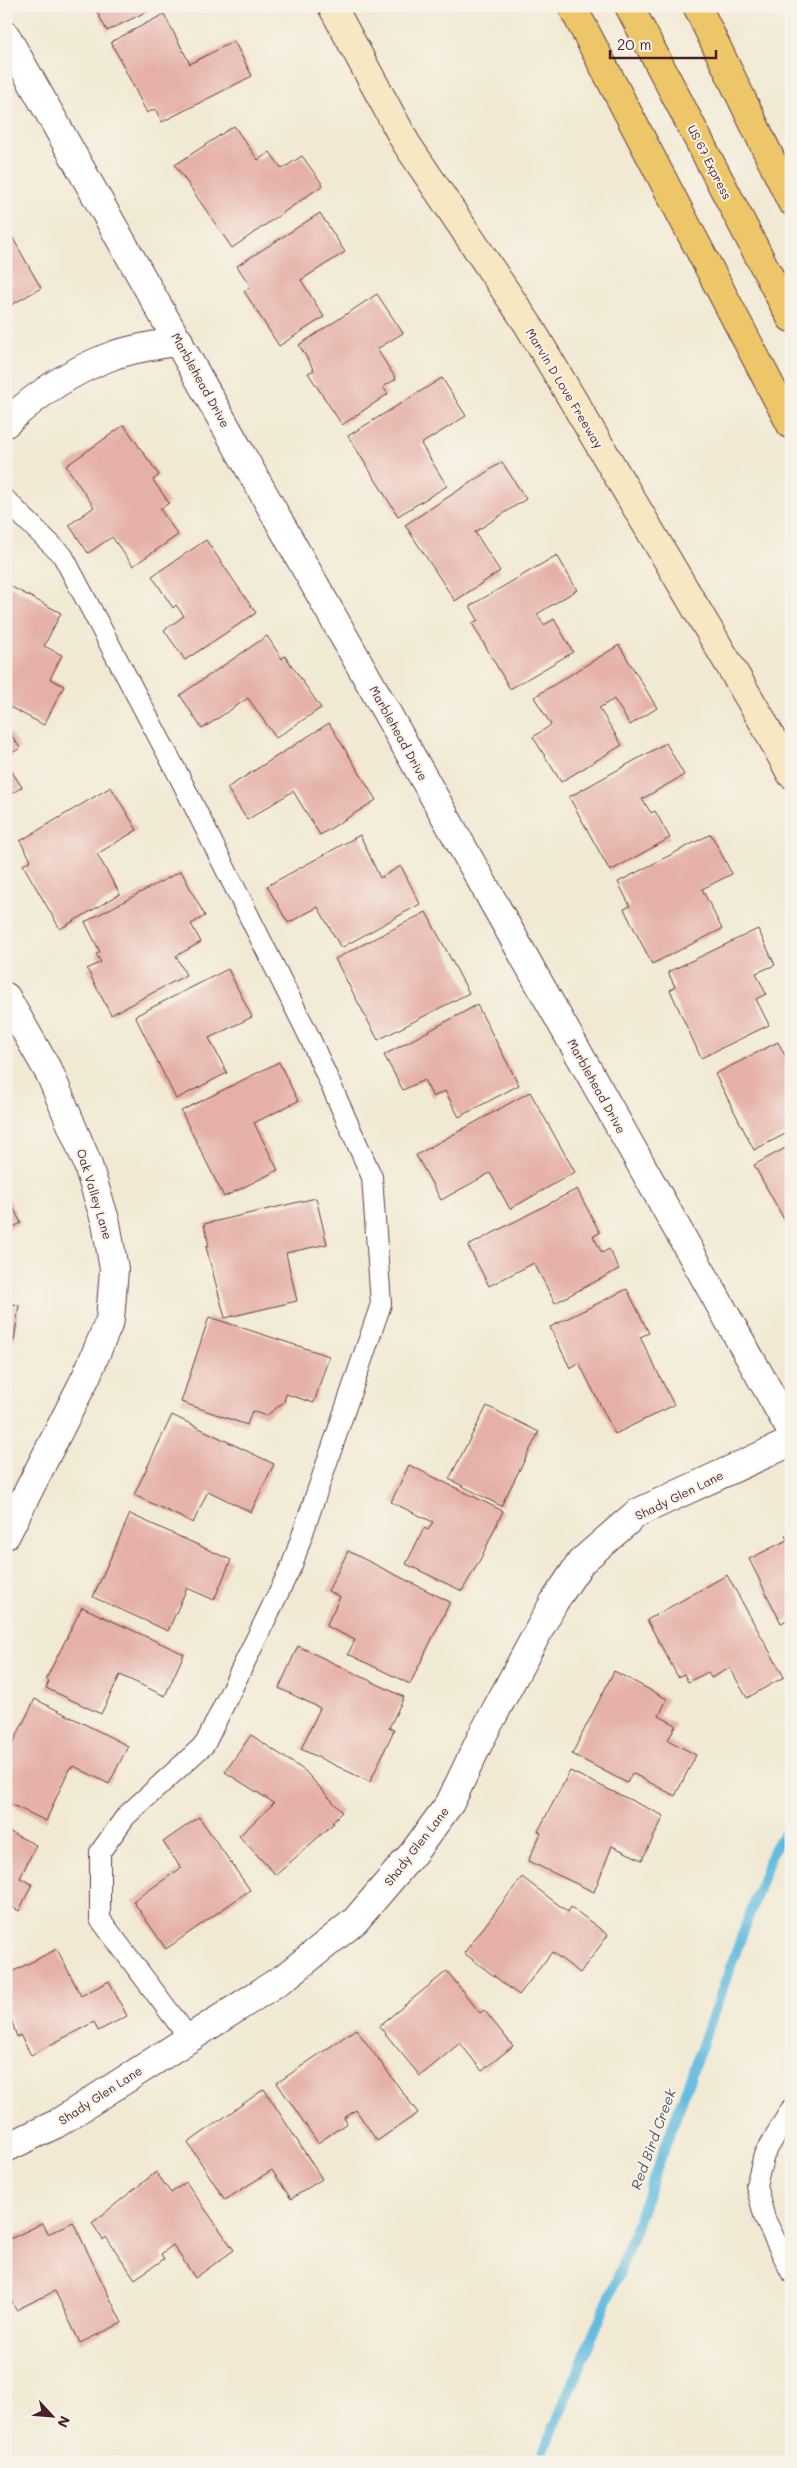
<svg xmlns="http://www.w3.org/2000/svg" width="797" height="2468" viewBox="0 0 797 2468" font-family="Mali,sans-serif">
  <rect width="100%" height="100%" fill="#f7f3e8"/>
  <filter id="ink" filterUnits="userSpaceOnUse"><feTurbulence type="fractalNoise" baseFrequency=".02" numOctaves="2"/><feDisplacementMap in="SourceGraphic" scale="10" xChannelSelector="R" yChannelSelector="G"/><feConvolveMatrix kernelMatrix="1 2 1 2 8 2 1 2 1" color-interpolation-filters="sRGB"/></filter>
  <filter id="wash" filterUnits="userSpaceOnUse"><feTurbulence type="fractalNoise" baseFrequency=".0096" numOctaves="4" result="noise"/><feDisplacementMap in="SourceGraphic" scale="20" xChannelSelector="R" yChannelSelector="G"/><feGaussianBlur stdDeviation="1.12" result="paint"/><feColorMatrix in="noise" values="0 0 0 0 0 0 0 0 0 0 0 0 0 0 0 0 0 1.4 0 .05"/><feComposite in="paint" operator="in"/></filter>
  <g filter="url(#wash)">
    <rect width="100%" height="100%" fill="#f1e9d3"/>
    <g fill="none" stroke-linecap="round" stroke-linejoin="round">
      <!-- stream -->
      <path stroke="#62bbdf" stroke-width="10" d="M539 2462 618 2276 773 1850 791 1825"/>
    </g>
    <g id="blocks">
      <!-- building -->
      <path fill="#e5b0a7" d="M94 6H158L107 31Z
        M164 14 190 64 234 41 252 76 162 122 155 109 147 113 111 42Z
        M234 126 258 160 270 152 282 169 302 156 323 185 232 248 175 165Z
        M320 213 345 252 301 280 324 317 279 346 244 291 251 287 237 266Z
        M6 226 41 288 6 308Z
        M377 294 403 333 377 349 396 379 383 387 388 394 342 425 308 373 314 370 299 345Z
        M442 378 466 416 421 444 447 486 398 516 348 436Z
        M124 425 159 475 153 480 169 503 160 509 178 535 133 566 112 537 88 553 69 525 94 507 66 466Z
        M502 462 526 499 475 532 500 571 455 601 405 525Z
        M206 540 256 613 185 660 164 630 184 616 176 605 173 608 152 576Z
        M557 555 577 590 537 614 544 625 554 619 573 652 510 689 472 623 478 620 470 606Z
        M10 586 61 613 44 646 62 655 50 679 64 686 44 725 6 705V595Z
        M267 636 282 659 285 656 321 708 276 738 248 698 202 729 180 695Z
        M619 645 657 708 630 725 614 699 599 708 622 745 561 782 533 737 551 725 534 697Z
        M329 723 376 800 320 835 293 791 247 820 227 788Z
        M6 727 20 748 6 757Z
        M666 743 684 775 642 799 651 813 655 811 670 838 610 871 569 797Z
        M6 763 22 787 6 797Z
        M111 787 137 830 97 854 120 894 60 929 23 865 31 860 20 841Z
        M711 834 732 874 702 889 722 929 652 964 624 909 630 906 618 882Z
        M360 835 380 878 401 866 420 904 341 948 318 907 288 923 267 886Z
        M181 871 205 916 191 924 201 942 176 956 186 975 111 1015 87 969 101 962 96 954 100 952 85 922Z
        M426 912 469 993 378 1040 335 959Z
        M758 929 775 965 756 973 766 994 756 999 769 1025 701 1058 670 990 675 987 668 972Z
        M228 969 252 1017 209 1038 227 1073 176 1099 135 1016Z
        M477 1005 519 1085 459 1117 445 1091 433 1097 424 1080 403 1090 384 1055Z
        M778 1042 791 1067V1131L754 1150 715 1074Z
        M279 1062 298 1101 254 1123 278 1170 224 1197 181 1111Z
        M530 1092 575 1172 510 1209 490 1173 441 1200 416 1155Z
        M791 1145V1232L754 1165Z
        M577 1189 600 1233 593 1236 602 1253 609 1249 619 1269 555 1303 534 1263 489 1286 468 1246Z
        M6 1194 21 1223 6 1231Z
        M316 1198 327 1244 286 1253 297 1301 225 1318 206 1247 209 1246 204 1224Z
        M6 1281H10L8 1303 19 1305 14 1341H6Z
        M627 1289 649 1333 640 1337 674 1405 615 1434 579 1363 570 1368 550 1327Z
        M209 1317 329 1356 314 1403 286 1394 284 1402 266 1416 252 1411 247 1425 181 1402Z
        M487 1406 539 1432 501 1506 449 1479Z
        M172 1415 274 1464 251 1512 208 1491 193 1523 134 1495Z
        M409 1465 503 1511 481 1558 462 1591 406 1564 424 1528 428 1530 433 1522 391 1502Z
        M130 1514 231 1560 214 1600 187 1588 168 1631 93 1597Z
        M791 1533V1618L781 1623 749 1559 787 1540 785 1535Z
        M348 1551 450 1602 410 1684 348 1654 355 1640 326 1626 340 1597 328 1591Z
        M727 1575 784 1677 747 1698 730 1668 711 1678 708 1672 688 1682 684 1674 678 1677 647 1620Z
        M82 1607 184 1654 165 1696 120 1675 101 1714 46 1688 49 1681 46 1679Z
        M298 1646 404 1697 389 1728 394 1730 370 1782 301 1749 320 1708 279 1688Z
        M614 1671 667 1699 659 1716 676 1725 668 1740 696 1755 675 1796 632 1773 627 1783 572 1754Z
        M35 1699 128 1746 109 1784 74 1766 69 1769 46 1821 6 1802V1757Z
        M251 1735 305 1771 342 1812 332 1822 334 1823 276 1875 239 1836 274 1803 225 1772Z
        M570 1771 664 1816 642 1860 612 1846 594 1892 528 1861 541 1833 538 1831Z
        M199 1817 250 1890 166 1949 133 1901 181 1868 163 1842Z
        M6 1830 36 1845 20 1878 32 1884 19 1911 6 1905Z
        M522 1877 568 1912 571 1907 608 1935 580 1973 552 1952 519 1995 464 1953Z
        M57 1949 81 1996 109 1981 127 2016 98 2031 94 2022 31 2055 20 2035 17 2037 9 2013 6 2014V1975Z
        M447 1971 480 2013 484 2010 513 2046 482 2071 460 2043 420 2076 379 2026Z
        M356 2029 418 2113 377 2141 356 2110 344 2118 347 2123 318 2143 277 2083Z
        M264 2089 322 2179 291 2199 272 2170 225 2200 188 2143Z
        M156 2172 171 2193 186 2182 234 2250 195 2278 173 2245 161 2254 164 2259 135 2279 106 2237 103 2240 92 2223Z
        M73 2222 122 2323 80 2343 55 2291 16 2310 6 2289V2241L43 2223 48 2234Z"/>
    </g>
  </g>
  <g filter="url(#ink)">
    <use href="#blocks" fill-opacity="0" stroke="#633d44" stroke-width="1"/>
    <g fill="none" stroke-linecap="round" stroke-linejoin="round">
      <!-- service casing -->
      <g stroke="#633d44" stroke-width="22">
        <path id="service" d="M6 500 63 556 179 776 308 1034 372 1177 381 1304 292 1565 205 1744 126 1816 100 1852V1919L189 2038
          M791 2109 764 2155 756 2185 765 2219 791 2272"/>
      </g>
      <!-- minor casing -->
      <g stroke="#633d44" stroke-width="30">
        <path id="minor" d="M6 36 791 1431
          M6 423C38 393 73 370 114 355 135 348 158 345 179 341
          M6 997 50 1074 87 1162 106 1223 114 1269 110 1320 86 1377 6 1535
          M6 2148 56 2124 285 1977 355 1921 414 1852 450 1803 482 1736 554 1602 581 1562 637 1513 791 1442"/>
      </g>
      <!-- secondary casing -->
      <g stroke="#633d44" stroke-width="30">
        <path id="secondary" d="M332 6 406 143 529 326 762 720 791 774"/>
      </g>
      <!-- motorway casing -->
      <g stroke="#633d44" stroke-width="30">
        <path id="motorway" d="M572 6 791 425
          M629 6 791 318
          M697 6 791 201"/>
      </g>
      <!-- service -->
      <use href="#service" stroke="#fff" stroke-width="20"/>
      <!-- minor -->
      <use href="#minor" stroke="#fff" stroke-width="28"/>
      <!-- secondary -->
      <use href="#secondary" stroke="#f7e8c3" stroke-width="28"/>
      <!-- motorway -->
      <use href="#motorway" stroke="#ecc669" stroke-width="28"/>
    </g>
  </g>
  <g text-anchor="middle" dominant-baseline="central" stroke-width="4" stroke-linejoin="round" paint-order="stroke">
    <!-- street labels -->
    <g font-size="12" fill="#4a1f2b" stroke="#f7f3e8">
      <text transform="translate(710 162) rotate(63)">US 67 Express</text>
      <text transform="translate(201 380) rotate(61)">Marblehead Drive</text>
      <text transform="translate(565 388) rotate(59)">Marvin D Love Freeway</text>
      <text transform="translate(399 733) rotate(61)">Marblehead Drive</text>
      <text transform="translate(597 1086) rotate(61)">Marblehead Drive</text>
      <text transform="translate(95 1194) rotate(73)">Oak Valley Lane</text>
      <text transform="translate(679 1495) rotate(-26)">Shady Glen Lane</text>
      <text transform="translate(416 1846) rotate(-52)">Shady Glen Lane</text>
      <text transform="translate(100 2095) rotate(-33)">Shady Glen Lane</text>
    </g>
    <!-- water labels -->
    <g font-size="14" font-style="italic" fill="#52566a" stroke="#f7f3e8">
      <text transform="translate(653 2139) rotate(-70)">Red Bird Creek</text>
    </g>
  </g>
  <!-- margin -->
  <rect width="797" height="2468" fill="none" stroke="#f7f3e8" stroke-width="25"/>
  <!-- north arrow -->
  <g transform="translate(52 2416) rotate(116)" stroke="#f7f3e8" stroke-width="4" paint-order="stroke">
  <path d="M0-4L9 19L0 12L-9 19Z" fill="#4a1f2b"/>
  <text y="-8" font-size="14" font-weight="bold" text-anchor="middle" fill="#4a1f2b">N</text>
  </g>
  <!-- scale -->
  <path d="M610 50v8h106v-8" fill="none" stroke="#4a1f2b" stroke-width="2.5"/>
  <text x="617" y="50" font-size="15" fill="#4a1f2b" stroke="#f7f3e8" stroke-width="4" paint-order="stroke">20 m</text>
</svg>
